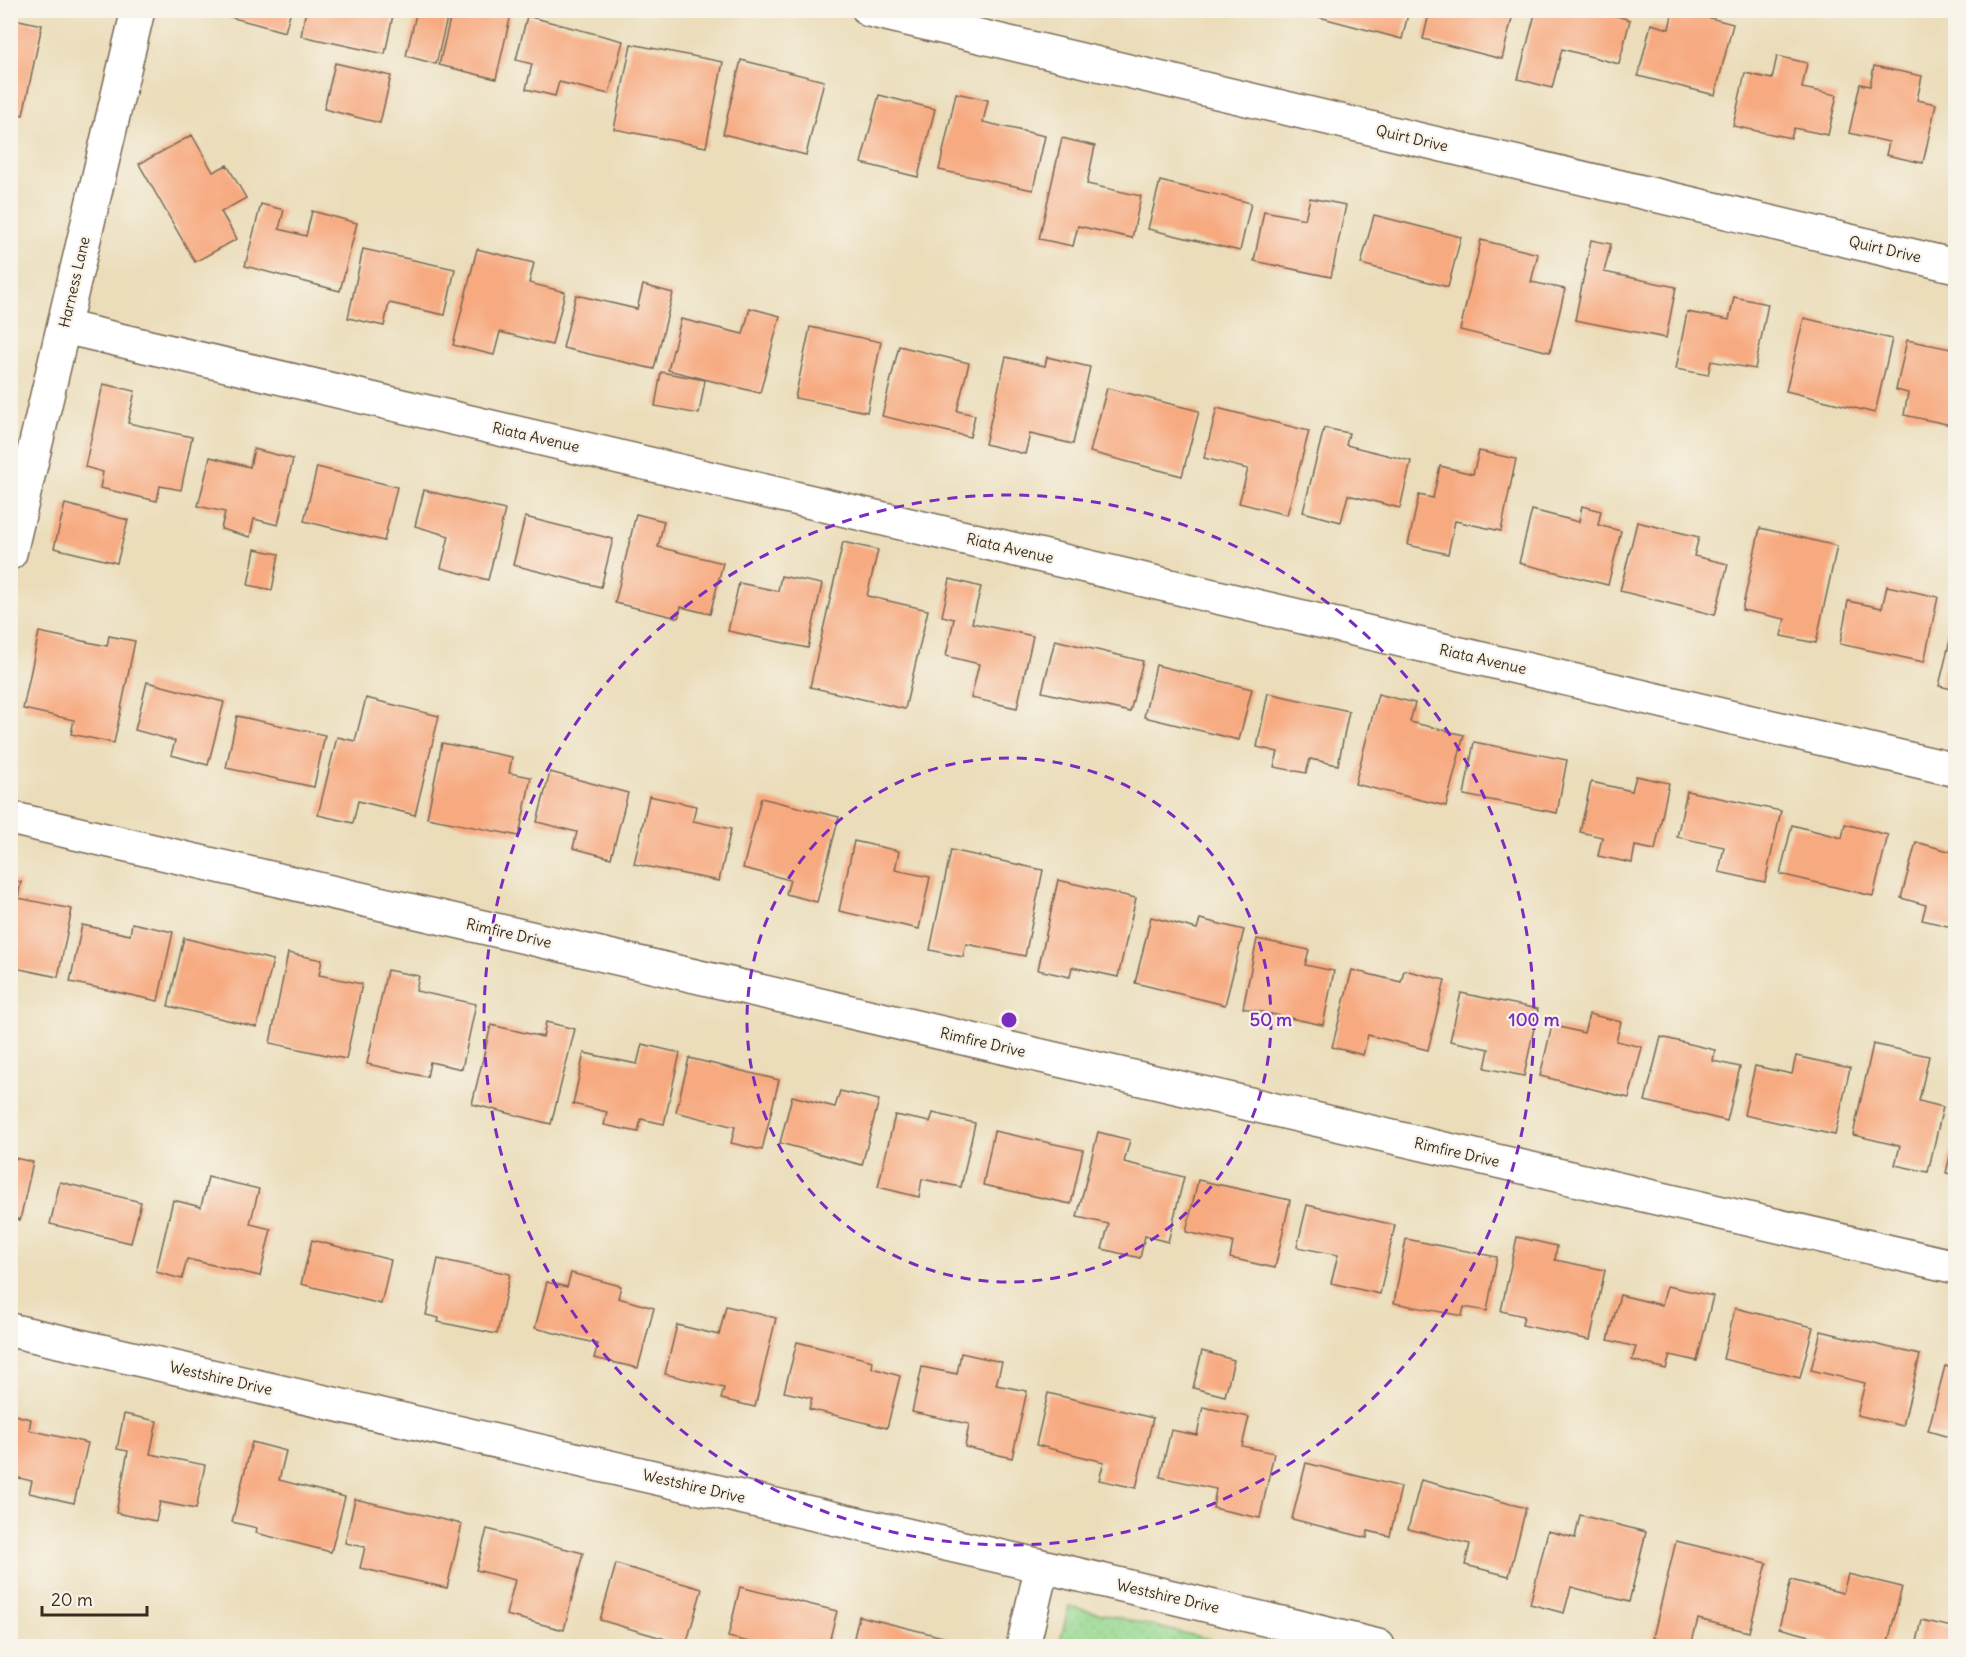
<svg xmlns="http://www.w3.org/2000/svg" width="1966" height="1657" viewBox="0 0 1966 1657" font-family="Delius,sans-serif">
  <defs>
    <pattern id="park-dots" width="8" height="8" patternUnits="userSpaceOnUse" patternTransform="scale(1.5)"><rect width="8" height="8" fill="#95d88f"/><path d="M2 2h.1M6 6h.1" fill="none" stroke="#81ba7b" stroke-width="1.8" stroke-linecap="round"/></pattern>
  </defs>
  <rect width="100%" height="100%" fill="#f7f3e8"/>
  <filter id="ink" filterUnits="userSpaceOnUse"><feTurbulence type="fractalNoise" baseFrequency=".0167" numOctaves="2"/><feDisplacementMap in="SourceGraphic" scale="12" xChannelSelector="R" yChannelSelector="G"/><feConvolveMatrix kernelMatrix="1 2 1 2 8 2 1 2 1" color-interpolation-filters="sRGB"/></filter>
  <filter id="wash" filterUnits="userSpaceOnUse"><feTurbulence type="fractalNoise" baseFrequency=".008" numOctaves="4" result="noise"/><feDisplacementMap in="SourceGraphic" scale="24" xChannelSelector="R" yChannelSelector="G"/><feGaussianBlur stdDeviation="1.35" result="paint"/><feColorMatrix in="noise" values="0 0 0 0 0 0 0 0 0 0 0 0 0 0 0 0 0 1.4 0 .05"/><feComposite in="paint" operator="in"/></filter>
  <g filter="url(#wash)">
    <rect width="100%" height="100%" fill="#ebddba"/>
    <!-- park -->
    <path fill="url(#park-dots)" stroke="#688156" stroke-width="1.5" d="M1069 1606 1238 1646H1059Z"/>
    <g id="blocks">
      <!-- building -->
      <path fill="#f7a97f" d="M205 10H291L285 32Z
        M306 10H394L385 54 301 36Z
        M417 10H449L436 64 406 56Z
        M452 10H512L496 79 439 65Z
        M1316 10H1409L1402 39 1315 16Z
        M1430 10H1514L1502 59 1423 39Z
        M1536 10H1597L1630 20 1619 64 1562 49 1552 88 1518 79Z
        M1673 10H1680L1733 24 1715 95 1638 76 1651 24 1669 29Z
        M527 16 623 41 609 94 559 82 555 96 526 89 532 64 516 60Z
        M10 18 42 25 23 115 10 113Z
        M631 44 723 62 706 147 614 129Z
        M1777 56 1807 63 1802 88 1837 95 1828 135 1794 128 1791 138 1733 126 1745 73 1772 79Z
        M741 60 824 81 806 155 723 134Z
        M335 63 391 76 380 123 324 109Z
        M1874 66 1922 76 1917 100 1936 104 1923 163 1886 155 1889 142 1849 133 1860 84 1870 86Z
        M956 93 988 100 983 122 1045 136 1033 190 939 170Z
        M879 95 935 109 918 177 861 163Z
        M10 125 17 127 11 151 10 150Z
        M192 135 213 172 227 165 246 198 221 212 237 239 195 262 139 164Z
        M1062 138 1095 146 1087 184 1141 196 1132 238 1078 226 1073 246 1039 239Z
        M1160 181 1251 203 1240 251 1148 229Z
        M1310 198 1346 205 1331 277 1254 261 1264 211 1305 219Z
        M261 204 284 210 279 229 306 236 312 211 357 223 340 291 245 266Z
        M1374 215 1461 237 1448 287 1361 264Z
        M1481 240 1538 254 1531 282 1565 289 1550 352 1460 330Z
        M1591 240 1611 244 1604 272 1676 287 1666 338 1575 320Z
        M363 249 455 269 445 315 389 303 384 326 348 318Z
        M477 249 534 263 529 283 565 292 552 345 500 332 494 355 453 345Z
        M643 285 673 293 654 369 563 348 576 295 637 309Z
        M1734 297 1768 304 1755 369 1711 361 1708 375 1676 369 1687 312 1729 320Z
        M750 308 780 316 760 393 668 370 681 319 743 334Z
        M1804 318 1892 339 1875 413 1786 391Z
        M810 327 881 342 867 412 795 398Z
        M1907 340 1956 350V426L1904 415 1908 393 1896 390Z
        M899 346 969 363 957 411 975 415 970 437 882 416Z
        M1006 357 1045 366 1047 357 1090 367 1073 444 1030 434 1025 454 985 444Z
        M661 372 705 380 699 414 655 406Z
        M103 384 135 391 128 423 192 437 181 490 160 486 157 501 100 488 103 472 85 467Z
        M1107 388 1199 411 1182 476 1090 452Z
        M1217 408 1309 431 1287 515 1239 503 1248 469 1204 458Z
        M1324 428 1349 433 1346 445 1411 461 1400 508 1348 495 1341 522 1303 512Z
        M254 449 293 459 278 525 254 519 250 537 221 529 225 512 198 506 210 457 250 467Z
        M1479 451 1516 459 1501 531 1455 521 1448 554 1408 545 1419 495 1433 498 1440 466 1473 474Z
        M317 467 397 487 384 541 304 521Z
        M424 490 505 510 488 580 441 568 449 536 415 526Z
        M65 504 128 520 117 563 54 548Z
        M1582 506 1601 511 1598 525 1621 531 1608 585 1519 563 1532 510 1579 522Z
        M636 514 664 521 658 547 723 563 710 614 681 607 678 618 615 603Z
        M525 517 613 539 601 587 513 565Z
        M1637 522 1699 537 1694 556 1728 564 1715 615 1620 591Z
        M1760 528 1837 546 1816 643 1781 636 1785 619 1742 610Z
        M843 542 878 550 867 596 928 610 905 709 810 687Z
        M255 549 279 554 272 590 248 585Z
        M781 576 822 584 808 648 728 631 739 583 778 591Z
        M950 579 981 587 972 623 1033 636 1017 708 971 698 979 664 946 656 954 619 942 616Z
        M1887 586 1938 597 1924 662 1840 644 1848 601 1882 608Z
        M1955 619H1956V690L1939 686Z
        M39 632 107 646 109 636 135 641 114 743 71 734 74 720 23 709Z
        M1055 640 1143 661 1130 712 1042 692Z
        M1156 665 1252 689 1239 740 1144 717Z
        M147 682 224 702 208 765 171 755 175 741 135 730Z
        M1268 693 1349 711 1338 765 1310 759 1306 773 1274 767 1278 752 1257 747Z
        M1378 694 1415 703 1410 722 1464 735 1446 806 1355 784Z
        M366 698 439 716 415 815 358 801 353 823 318 815 337 737 355 741Z
        M237 716 325 735 314 787 226 768Z
        M1474 742 1567 760 1557 813 1464 795Z
        M442 743 512 757 509 773 531 777 519 836 427 818Z
        M550 772 628 793 611 858 573 848 577 832 537 822Z
        M1636 776 1669 783 1655 850 1635 846 1632 863 1598 856 1602 837 1580 832 1591 782 1632 791Z
        M1687 791 1781 811 1765 882 1719 872 1724 847 1677 837Z
        M649 796 696 806 693 821 731 829 719 881 634 864Z
        M761 798 839 817 817 902 786 894 790 880 743 868Z
        M1845 824 1888 835 1873 896 1780 874 1792 825 1842 838Z
        M854 841 899 851 895 870 930 877 919 929 839 911Z
        M1916 842 1956 853V928L1922 920 1926 905 1901 898Z
        M951 850 1043 870 1025 956 966 944 963 957 930 950Z
        M10 880 21 882 18 898 72 909 58 977 10 967Z
        M1058 880 1136 898 1118 977 1072 967 1070 977 1038 970Z
        M1151 917 1197 929 1200 919 1244 930 1225 1005 1135 983Z
        M132 923 173 932 158 1001 70 982 82 925 130 935Z
        M184 938 273 960 257 1027 168 1006Z
        M1257 939 1309 950 1305 965 1334 971 1323 1025 1243 1008Z
        M288 953 322 960 319 975 362 984 346 1059 270 1043Z
        M387 970 419 976 416 991 476 1004 462 1069 430 1062 427 1077 367 1064Z
        M1352 970 1401 982 1404 970 1445 980 1428 1050 1368 1035 1363 1055 1332 1047Z
        M1461 993 1538 1009 1524 1076 1485 1068 1489 1049 1450 1041Z
        M1589 1014 1621 1022 1616 1041 1642 1047 1629 1098 1540 1076 1552 1025 1584 1033Z
        M546 1022 575 1029 551 1124 472 1104 491 1025 543 1037Z
        M1661 1037 1715 1050 1713 1061 1740 1067 1727 1121 1645 1101Z
        M642 1044 680 1053 664 1124 641 1119 638 1132 604 1125 607 1112 573 1104 584 1053 637 1064Z
        M1873 1044 1929 1056 1919 1101 1943 1107 1928 1172 1895 1165 1900 1146 1853 1135Z
        M1796 1056 1850 1068 1835 1135 1744 1115 1755 1066 1792 1074Z
        M689 1058 779 1080 762 1150 731 1143 735 1127 676 1112Z
        M840 1091 879 1100 862 1165 780 1143 792 1096 835 1107Z
        M933 1113 975 1123 961 1187 922 1179 919 1197 878 1187 895 1115 930 1122Z
        M994 1131 1083 1150 1071 1204 983 1185Z
        M1098 1132 1130 1140 1124 1162 1184 1177 1168 1242 1145 1236 1140 1258 1102 1249 1109 1224 1077 1217Z
        M1955 1135H1956V1175L1946 1173Z
        M10 1157 33 1162 20 1220 10 1217Z
        M208 1177 259 1189 250 1224 271 1229 260 1276 187 1259 182 1279 156 1272 173 1200 201 1207Z
        M1198 1180 1290 1200 1275 1268 1230 1258 1233 1242 1186 1232Z
        M60 1182 141 1202 131 1243 50 1224Z
        M1307 1205 1395 1225 1380 1294 1331 1283 1338 1255 1297 1247Z
        M1517 1237 1557 1246 1555 1260 1605 1270 1590 1340 1522 1325 1524 1316 1501 1311Z
        M1406 1239 1497 1257 1487 1311 1464 1307 1462 1316 1394 1303Z
        M312 1240 391 1260 381 1304 301 1284Z
        M438 1259 510 1274 497 1334 438 1322 439 1318 426 1315Z
        M571 1273 621 1286 618 1298 654 1308 638 1368 594 1358 598 1344 535 1328 547 1282 567 1287Z
        M1667 1286 1713 1296 1697 1361 1670 1355 1666 1369 1632 1360 1636 1347 1608 1340 1620 1295 1662 1305Z
        M726 1306 776 1318 755 1407 721 1399 724 1388 665 1374 677 1325 719 1335Z
        M1735 1308 1813 1327 1800 1378 1723 1359Z
        M1821 1331 1920 1355 1903 1426 1857 1415 1865 1383 1811 1370Z
        M797 1342 873 1361 872 1368 900 1376 887 1428 809 1409 812 1398 784 1392Z
        M1202 1351 1234 1360 1225 1396 1193 1388Z
        M961 1353 1002 1362 996 1385 1027 1391 1012 1458 965 1447 969 1424 912 1412 922 1367 957 1374Z
        M1945 1366 1956 1369V1439L1928 1431Z
        M1048 1393 1153 1418 1136 1488 1099 1480 1104 1462 1036 1445Z
        M1203 1407 1249 1417 1242 1446 1274 1453 1260 1518 1213 1508 1216 1489 1160 1477 1171 1430 1197 1435Z
        M10 1414 31 1419 29 1430 88 1443 74 1503 29 1493 32 1481 10 1476Z
        M124 1414 157 1421 150 1454 205 1465 196 1509 160 1502 156 1521 116 1513 128 1451 117 1449Z
        M252 1442 286 1451 279 1480 345 1497 331 1552 256 1533 257 1528 232 1522Z
        M1306 1463 1401 1487 1390 1536 1368 1531 1367 1538 1292 1519Z
        M1421 1480 1526 1508 1509 1576 1465 1565 1470 1544 1408 1529Z
        M355 1499 462 1524 447 1588 360 1568 365 1547 345 1543Z
        M1580 1515 1646 1532 1629 1602 1571 1587 1564 1613 1530 1604 1548 1531 1575 1538Z
        M487 1529 583 1553 564 1630 506 1615 515 1580 476 1570Z
        M1676 1541 1767 1563 1749 1632 1698 1619 1691 1646 1653 1637Z
        M616 1564 702 1589 686 1645 600 1620Z
        M1848 1574 1902 1587 1887 1646H1849L1779 1628 1791 1580 1843 1593Z
        M740 1587 837 1611 828 1646H766L728 1637Z
        M859 1616 963 1642 961 1646H852Z
        M1922 1620 1956 1628V1646H1916Z"/>
    </g>
  </g>
  <g filter="url(#ink)">
    <use href="#blocks" fill-opacity="0" stroke="#796955" stroke-width="1.5"/>
    <g fill="none" stroke-linecap="round" stroke-linejoin="round">
      <!-- minor casing -->
      <g stroke="#796955" stroke-width="36">
        <path id="minor" d="M869 10 1956 266
          M64 327 1956 770
          M10 553 138 10
          M10 818 1956 1267
          M10 1330 1042 1566 1378 1646
          M1023 1646 1042 1566"/>
      </g>
      <!-- minor -->
      <use href="#minor" stroke="#fff" stroke-width="33"/>
    </g>
  </g>
  <!-- distance rings -->
  <g fill="none" stroke="#7b2cbf" stroke-width="3" stroke-dasharray="10 8">
    <circle cx="1009" cy="1020" r="262"/>
    <circle cx="1009" cy="1020" r="525"/>
  </g>
  <g text-anchor="middle" dominant-baseline="central" stroke-width="4.5" stroke-linejoin="round" paint-order="stroke">
    <!-- street labels -->
    <g font-size="15" fill="#3b2a1e" stroke="#f7f3e8">
      <text transform="translate(1412 138) rotate(13)">Quirt Drive</text>
      <text transform="translate(1885 249) rotate(13)">Quirt Drive</text>
      <text transform="translate(74 282) rotate(-77)">Harness Lane</text>
      <text transform="translate(536 437) rotate(13)">Riata Avenue</text>
      <text transform="translate(1010 548) rotate(13)">Riata Avenue</text>
      <text transform="translate(1483 659) rotate(13)">Riata Avenue</text>
      <text transform="translate(509 933) rotate(13)">Rimfire Drive</text>
      <text transform="translate(983 1042) rotate(13)">Rimfire Drive</text>
      <text transform="translate(1457 1152) rotate(13)">Rimfire Drive</text>
      <text transform="translate(221 1378) rotate(13)">Westshire Drive</text>
      <text transform="translate(694 1486) rotate(13)">Westshire Drive</text>
      <text transform="translate(1168 1596) rotate(13)">Westshire Drive</text>
    </g>
  </g>
  <circle cx="1009" cy="1020" r="9" fill="#7b2cbf" stroke="#f7f3e8" stroke-width="3"/>
  <g font-size="18" text-anchor="middle" font-weight="bold" fill="#7b2cbf" stroke="#f7f3e8" stroke-width="4.5" stroke-linejoin="round" paint-order="stroke">
    <text x="1271" y="1026">50 m</text>
    <text x="1534" y="1026">100 m</text>
  </g>
  <!-- margin -->
  <rect width="1966" height="1657" fill="none" stroke="#f7f3e8" stroke-width="36"/>
  <!-- scale -->
  <path d="M42 1606v9h105v-9" fill="none" stroke="#3b2a1e" stroke-width="3"/>
  <text x="51" y="1606" font-size="18" fill="#3b2a1e" stroke="#f7f3e8" stroke-width="4.5" paint-order="stroke">20 m</text>
</svg>
